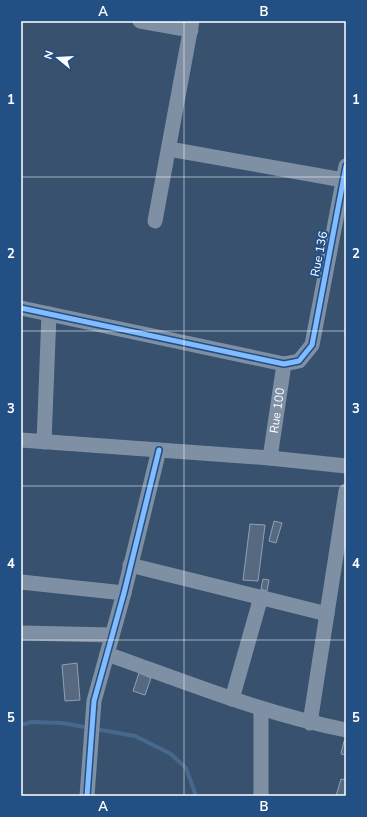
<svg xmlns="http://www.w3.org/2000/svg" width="367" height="817" viewBox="0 0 367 817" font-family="'Nunito Sans',sans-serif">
  <rect width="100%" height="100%" fill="#38516e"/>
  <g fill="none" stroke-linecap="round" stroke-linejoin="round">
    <!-- stream -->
    <path stroke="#47688d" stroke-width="4" d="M21 725 31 722 62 723 135 736 171 754 186 768 196 796"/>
  </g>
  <!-- building -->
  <path fill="#566980" stroke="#92a1b2" d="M274 521 282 523 276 543 269 541Z
    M250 524 265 525 258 581 243 580Z
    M263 579 269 580 267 591 261 589Z
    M77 663 80 700 65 701 62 665Z
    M139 673 151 678 145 695 133 691Z
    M344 741 346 742V755L341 754Z
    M341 779 346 780V796H336Z"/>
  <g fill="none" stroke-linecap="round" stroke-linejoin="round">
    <!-- street -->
    <g stroke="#7f90a4" stroke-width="15">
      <path d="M140 21 191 30"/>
      <path d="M169 149 343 180"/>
      <path d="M155 221 192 21"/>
      <path d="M21 308 284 364 299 361 312 345 346 166"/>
      <path d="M21 440 270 458 346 466"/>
      <path d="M44 442 49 314"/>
      <path id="s1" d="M270 458 284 364"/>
      <path d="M130 565 327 614"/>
      <path d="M21 582 124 593"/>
      <path d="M21 633 112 635"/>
      <path d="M107 654C186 682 264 714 346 730"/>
      <path d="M232 699 261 597"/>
      <path d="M261 709V796"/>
      <path d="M310 723 346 491"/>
      <path d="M87 796 94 701 124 593 159 450"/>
    </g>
    <!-- cycleway casing -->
    <g stroke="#224f84" stroke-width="8">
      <path id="cycleway" d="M21 308 284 364 299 361 312 345 346 166
        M87 796 94 701 124 593 159 450"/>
    </g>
    <!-- cycleway -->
    <use href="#cycleway" stroke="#80bcff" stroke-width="5"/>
  </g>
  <!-- grid -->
  <path fill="none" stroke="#fff" stroke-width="1" stroke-opacity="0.55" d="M184 21V796M21 177H346M21 331H346M21 486H346M21 640H346"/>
  <g text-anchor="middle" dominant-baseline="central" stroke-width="4" stroke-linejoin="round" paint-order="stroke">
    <!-- street labels -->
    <g font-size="12" fill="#fff" stroke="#224f84">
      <text transform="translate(319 254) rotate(-79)">Rue 136</text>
      <text stroke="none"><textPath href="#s1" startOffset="48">Rue 100</textPath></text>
    </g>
  </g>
  <!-- border -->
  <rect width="367" height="817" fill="none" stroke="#224f84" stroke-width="44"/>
  <!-- north arrow -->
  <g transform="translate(58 58) rotate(288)" stroke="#224f84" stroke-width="3" paint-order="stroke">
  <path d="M0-3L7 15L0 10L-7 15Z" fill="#ffffff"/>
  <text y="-6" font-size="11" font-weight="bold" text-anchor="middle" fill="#ffffff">N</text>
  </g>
  <rect x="22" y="22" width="323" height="773" fill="none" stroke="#fff" stroke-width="1.5"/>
  <g font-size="13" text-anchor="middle" font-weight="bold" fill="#fff">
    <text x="103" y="16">A</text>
    <text x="264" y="16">B</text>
    <text x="11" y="104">1</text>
    <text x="356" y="104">1</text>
    <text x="11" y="258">2</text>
    <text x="356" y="258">2</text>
    <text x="11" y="413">3</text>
    <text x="356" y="413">3</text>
    <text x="11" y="568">4</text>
    <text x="356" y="568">4</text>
    <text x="11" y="722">5</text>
    <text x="356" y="722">5</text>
    <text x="103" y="811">A</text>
    <text x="264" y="811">B</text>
  </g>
</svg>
